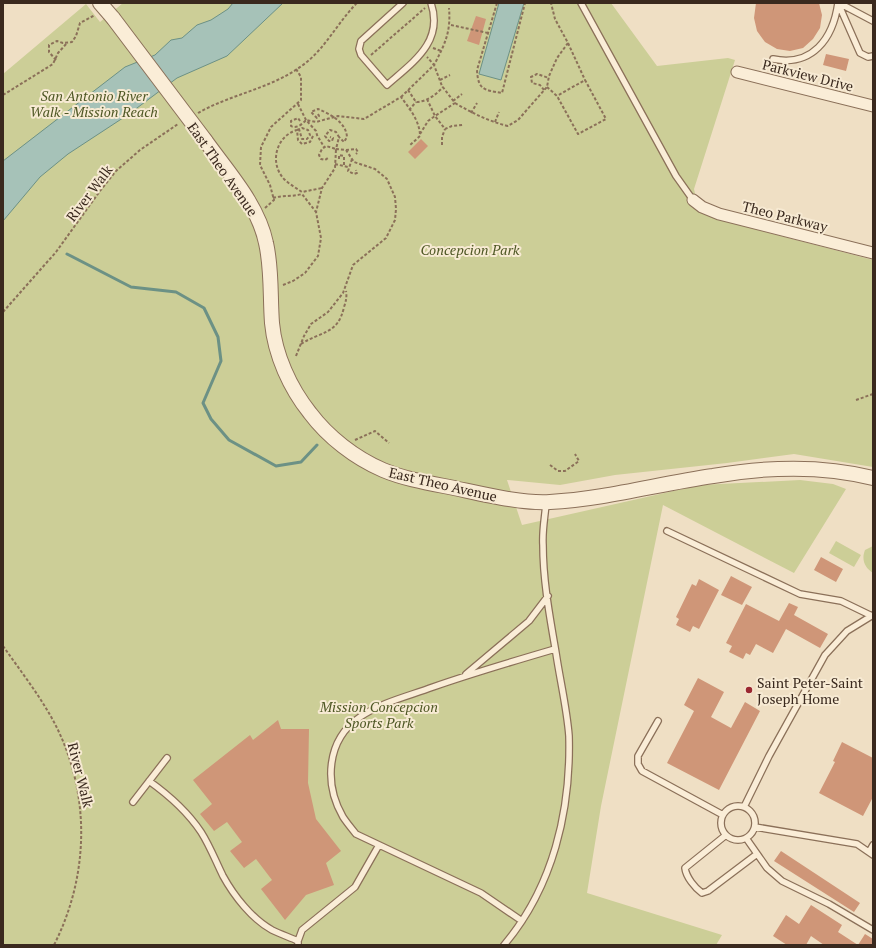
<svg xmlns="http://www.w3.org/2000/svg" width="876" height="948" viewBox="0 0 876 948" font-family="'PT Serif',serif">
  <rect width="100%" height="100%" fill="#efdfc4"/>
  <!-- green -->
  <path fill="#ccce97" d="M123 3H611L657 66 728 58 735 60 694 189 699 212 724 221 873 260V467L794 454 727 463 615 475 560 485 507 480 522 525 700 485 800 480 833 484 846 489 794 573 663 505 601 806 587 893 722 935 716 945H3V74L86 4 100 22Z
    M836 541 861 555 854 567 829 553Z
    M873 546V573C865 568 861 560 865 550Z"/>
  <!-- water -->
  <path fill="#a6c2b8" stroke="#6c9185" d="M233 3H283L227 56 177 78 129 114 68 154 40 177 3 221V161L125 67 155 55 171 40 182 38 197 25 211 20 228 9Z
    M499 3H524L501 80 479 74Z"/>
  <g fill="none" stroke-linecap="round" stroke-linejoin="round">
    <!-- stream -->
    <path stroke="#6c9185" stroke-width="3" d="M67 254 131 287 176 292 204 308 218 337 221 361 203 403 211 419 229 440 276 466 301 462 317 445"/>
  </g>
  <!-- building -->
  <path fill="#cf9678" d="M756 3H819L822 15 820 28 813 39 803 48 790 51 777 49 765 42 757 31 754 18Z
    M476 16 486 19 479 45 467 41Z
    M826 54 849 59 846 71 823 65Z
    M421 139 428 146 415 159 408 152Z
    M821 557 843 569 836 582 814 570Z
    M731 576 752 587 742 605 721 595Z
    M699 579 719 590 699 629 693 626 690 632 676 625 679 619 676 617 692 584 696 586Z
    M789 603 798 607 794 615 828 634 820 648 786 629 773 653 756 644 750 655 746 653 743 659 729 652 732 646 726 643 746 604 779 621Z
    M698 678 724 692 711 717 731 728 745 702 760 711 719 790 667 763 694 711 684 705Z
    M278 720 281 729H309L308 783 316 819 341 851 326 863 334 885 306 895 285 920 261 889 272 880 256 859 244 868 230 851 242 842 227 822 214 831 200 814 212 804 193 780 250 735 253 740Z
    M842 742 873 758V797L863 816 819 793 835 762 833 761Z
    M781 851 860 903 854 912 774 861Z
    M811 905 842 925 838 932 858 945 865 934 873 939V945H824L811 936 806 945H787L773 936 786 915 799 924Z"/>
  <g fill="none" stroke-linecap="round" stroke-linejoin="round">
    <!-- service casing -->
    <g stroke="#8b7059" stroke-width="8">
      <path id="service" d="M403 3 361 41 359 49 361 55 387 85C413 62 444 42 431 3
        M581 3 676 176 693 200
        M838 3 860 53 868 57 873 56
        M839 3 873 21
        M773 59C812 67 833 39 838 3
        M667 531 800 594 841 601 872 616
        M466 674 529 621 548 596
        M658 721 638 756V764L642 771 723 815
        M149 781C170 796 187 811 201 832 210 846 216 862 223 876 234 896 252 919 272 930 280 934 289 937 298 941
        M133 802 167 758
        M721 823a17 17 0 1 1 34 0a17 17 0 1 1-34 0Z
        M744 807 769 756 825 655 847 631 873 615
        M755 827 857 844 873 855
        M726 835 685 868C686 877 695 888 702 893L708 891 757 854
        M746 838 767 868 782 881 829 904 873 930
        M869 852 873 845
        M522 921 481 893 356 834C352 829 347 823 343 817 324 784 326 740 360 717 382 702 409 696 433 687 473 673 514 661 555 649
        M298 945V941L302 930 355 887 379 845
        M504 945C553 887 571 811 569 736 567 709 560 680 556 653 550 618 543 581 543 545 542 531 545 517 546 503"/>
    </g>
    <!-- minor casing -->
    <g stroke="#8b7059" stroke-width="13">
      <path id="minor" d="M737 72 873 106
        M693 200 702 207 719 214 873 253"/>
    </g>
    <!-- tertiary casing -->
    <g stroke="#8b7059" stroke-width="16">
      <path id="tertiary" d="M100 3 113 18
        M205 140C227 171 258 204 266 243 272 269 270 296 272 323 275 355 290 388 310 413 328 437 355 458 383 470 402 478 423 482 444 486 475 492 519 504 550 502 605 499 658 484 713 476 765 467 822 465 873 478"/>
    </g>
    <!-- path -->
    <path stroke="#8b7059" stroke-width="2" stroke-dasharray="3 2" stroke-linecap="butt" d="M497 3 477 70C478 90 484 90 502 93L525 3
      M451 25 488 33
      M568 43 585 80
      M433 48 441 51
      M371 55 425 8
      M56 60 49 52V45L57 41 63 43 72 42 76 36 80 23 95 15
      M440 80 450 75
      M547 87 557 96 578 134 606 119 585 80 557 96
      M408 90 416 102C426 102 436 95 443 87
      M544 90 540 85 532 83 531 77 537 74 549 78
      M3 95 53 64 58 53 67 43
      M401 97 434 65 427 57
      M427 99 435 116 455 103 442 86 434 65C445 44 451 32 449 8
      M453 101 462 94
      M455 103C472 113 488 121 508 126L518 120 547 87 549 76 557 58 568 43 555 19 551 3
      M298 104 306 120 316 131 317 135 324 147
      M409 110 416 102
      M198 113C233 93 276 88 308 61 327 45 339 21 357 3
      M471 113 477 103
      M318 114 319 116 317 118 311 112 318 109C330 114 346 122 347 137L344 142 339 137
      M300 121 298 118 291 121V126C296 129 303 124 306 120L316 122 338 116 364 119 401 97C409 108 420 121 420 136L409 146
      M495 122 499 112
      M297 130 302 128 308 130 310 135 307 139H302L299 129
      M420 134 428 121 435 116 445 129 452 126 463 125
      M313 136 310 142 302 144 298 140 297 130C276 136 269 163 284 179 289 184 296 188 302 192L322 188
      M442 145V137L445 129
      M346 150 356 149 358 152 356 154
      M339 159V155L344 156V165L342 166
      M352 159 348 171 354 174 357 173 356 170
      M335 164 348 167
      M273 198C283 195 292 197 302 194L316 212
      M265 208 274 200 270 185 260 165 261 147 271 127 301 100V77L296 69
      M283 285 293 281 305 273 318 256 321 238 316 212 322 188 335 168 336 149 326 146 322 149 319 155 321 159 325 160 328 158
      M3 312 56 252 100 191 116 171 140 150 178 124
      M301 344C321 331 338 335 344 307 346 301 347 297 346 291
      M296 356 304 336 311 324 328 312 343 293 353 265 386 238 395 220 396 209 395 197 387 179 375 169 354 162 346 150 336 149 339 137 336 132 330 130 325 136 329 141H332L333 138 330 137
      M856 400 873 394
      M355 440 375 431 389 443
      M550 465 558 471H565L579 461 575 454
      M3 646C22 673 44 701 58 730 91 799 88 878 54 945"/>
    <!-- service -->
    <use href="#service" stroke="#faedd7" stroke-width="5.5"/>
    <!-- minor -->
    <use href="#minor" stroke="#faedd7" stroke-width="11"/>
    <!-- tertiary -->
    <use href="#tertiary" stroke="#faedd7" stroke-width="14"/>
    <!-- tertiary-bridge casing -->
    <g stroke="#8b7059" stroke-width="16" stroke-linecap="butt">
      <path id="tertiary-bridge" d="M113 18 205 140"/>
    </g>
    <!-- tertiary-bridge -->
    <use href="#tertiary-bridge" stroke="#faedd7" stroke-width="14"/>
  </g>
  <!-- markers -->
  <circle fill="#9b2831" stroke="#f7ead3" stroke-width="1.5" cx="749" cy="690" r="4"/>
  <g text-anchor="middle" dominant-baseline="central" stroke-width="4" stroke-linejoin="round" paint-order="stroke">
    <!-- street labels -->
    <g font-size="14" fill="#3a291e" stroke="#f7ead3">
      <text transform="translate(808 75) rotate(14)">Parkview Drive</text>
      <text transform="translate(223 169) rotate(55)">East Theo Avenue</text>
      <text transform="translate(89 193) rotate(-53)">River Walk</text>
      <text transform="translate(785 216) rotate(14)">Theo Parkway</text>
      <text transform="translate(443 484) rotate(13)">East Theo Avenue</text>
      <text transform="translate(81 775) rotate(76)">River Walk</text>
    </g>
    <!-- park labels -->
    <g font-size="14" font-style="italic" fill="#4e5724" stroke="#f7ead3">
      <text x="94" y="95">San Antonio River<tspan x="94" dy="16">Walk - Mission Reach</tspan></text>
      <text x="470" y="249">Concepcion Park</text>
      <text x="379" y="706">Mission Concepcion<tspan x="379" dy="16">Sports Park</tspan></text>
    </g>
    <!-- poi labels -->
    <g font-size="14" fill="#3a291e" stroke="#f7ead3" text-anchor="start">
      <text x="757" y="682">Saint Peter-Saint<tspan x="757" dy="16">Joseph Home</tspan></text>
    </g>
  </g>
  <!-- border -->
  <rect width="876" height="948" fill="none" stroke="#3a291e" stroke-width="8"/>
</svg>
